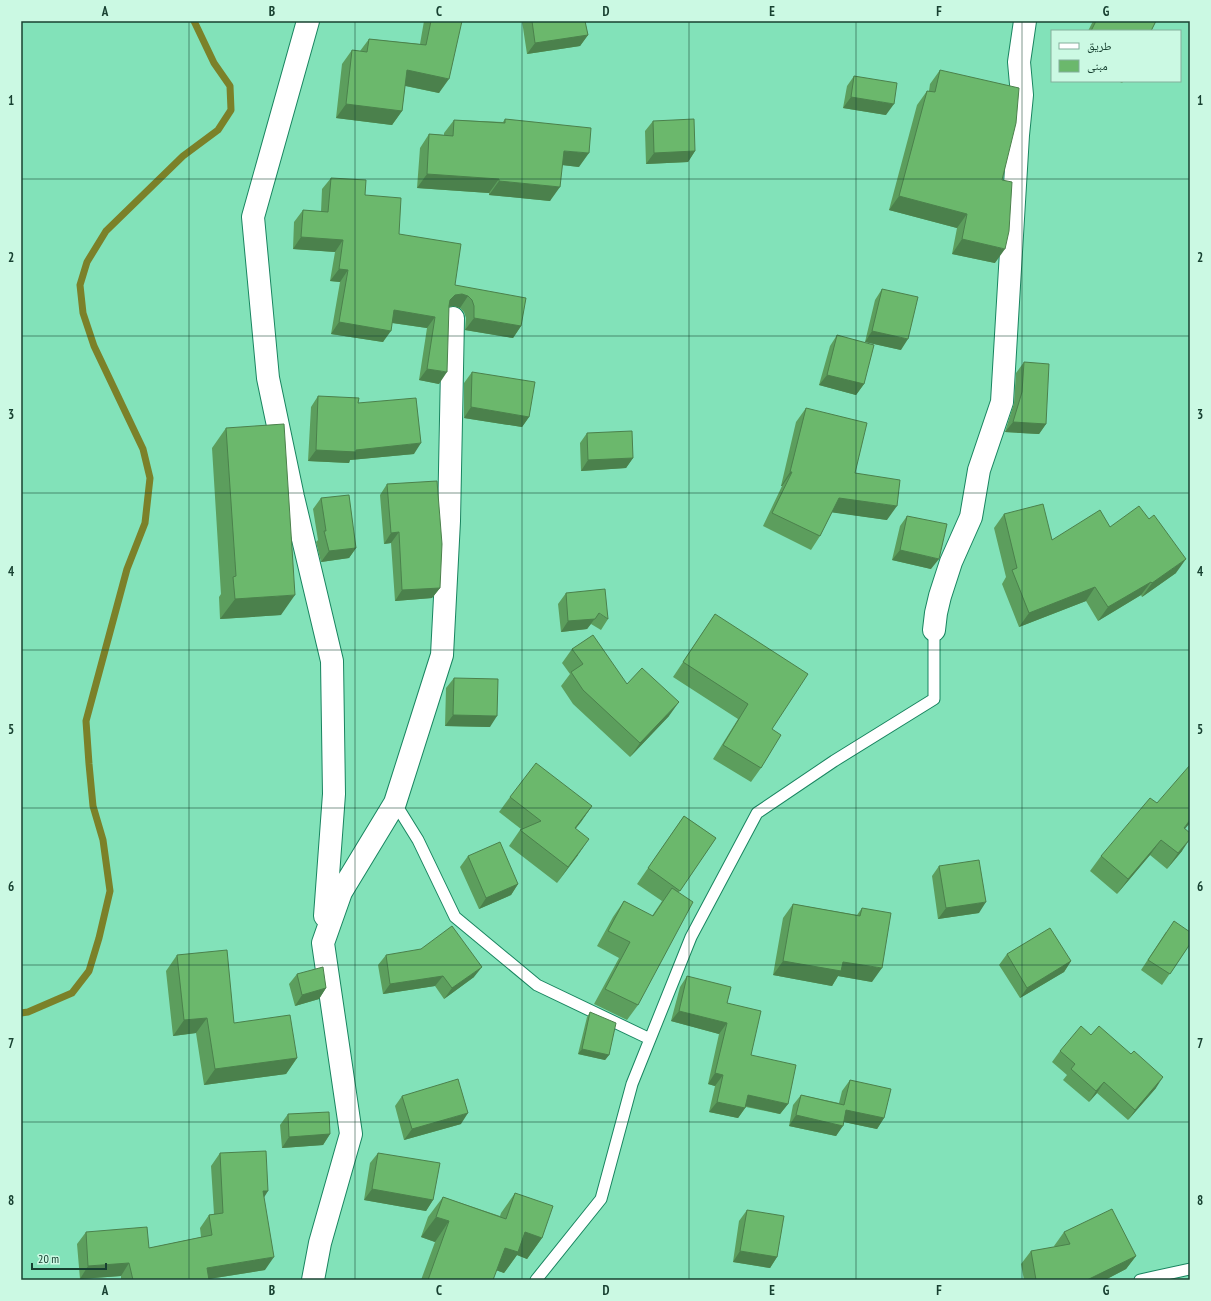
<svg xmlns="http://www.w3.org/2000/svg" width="1211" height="1301" viewBox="0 0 1211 1301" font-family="'PT Sans Narrow','Noto Naskh Arabic',sans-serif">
  <rect width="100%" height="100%" fill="#82e2b9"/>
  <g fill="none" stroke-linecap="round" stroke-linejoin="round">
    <!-- stream -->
    <path stroke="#7b8129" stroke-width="7" d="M21 1013 28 1012 72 993 89 971 99 938 110 891 103 840 93 806 89 764 86 721 127 569 145 523 150 478 143 449 94 346 83 313 80 285 87 262 106 231 183 156 218 130 231 110 230 86 214 63 194 21"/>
    <!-- lane casing -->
    <g stroke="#198560" stroke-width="13">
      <path id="lane" d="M395 803 418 840 455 917 537 985 650 1039
        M536 1280 601 1199 632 1084 691 937 757 813 834 761 934 699V630
        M1140 1280 1190 1269"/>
    </g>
    <!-- street casing -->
    <g stroke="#198560" stroke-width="24">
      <path id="street" d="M308 21 253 217 268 378 293 497 332 661 334 794 325 916
        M934 630 936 613 940 596 951 562 971 517 979 470 1002 402 1018 135 1022 95 1019 62 1025 21
        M313 1280 320 1243 351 1134 323 943 341 892 395 803 442 655 449 521 453 318"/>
    </g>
    <!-- lane -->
    <use href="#lane" stroke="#fff" stroke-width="11"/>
    <!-- street -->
    <use href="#street" stroke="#fff" stroke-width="22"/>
  </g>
  <!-- wall -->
  <path fill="#5c9e5d" d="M424 21H462L439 93 405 86 402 111 392 125 336 118 342 64 352 50 360 51 369 39 420 44Z
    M522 21H585L588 35 580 46 527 54Z
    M1093 21H1156L1151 31H1088Z
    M940 70 1002 180 995 263 952 254 957 228 889 210 917 105 927 91H929L930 84Z
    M854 76 886 115 843 108 847 86Z
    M1118 81H1124L1122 83Z
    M505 119 579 167 562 165 550 201 489 195V193L417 188 420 148 429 134 444 135V133L454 120 503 122Z
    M653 121 695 151 688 162 646 164 645 131Z
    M331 178 365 195 399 234 455 285 521 326 513 338 465 330 466 318 464 312 460 308 454 306 449 307 439 384 419 380 427 328 392 323 383 342 331 334 340 282 330 281 335 252 293 249 294 222 303 210 321 212 322 189Z
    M882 289 901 350 865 342 875 300Z
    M837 335 864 384 856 395 819 385 830 346Z
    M1024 362 1046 424 1039 434 1005 432 1014 403 1016 373Z
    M472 372 529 417 522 427 464 418V383Z
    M318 396 358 403 414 454 350 460 349 463 308 461 311 407Z
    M806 408 855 473 887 520 832 512 820 536 811 550 763 526 782 486H781L796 422Z
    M226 428 281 615 220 619 219 597 221 594 212 448Z
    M587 433 633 458 626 468 581 471 580 443Z
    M387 484 440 588 432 598 395 601 391 543 384 544 380 495Z
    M321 498 356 548 349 558 321 562 316 542 318 540 313 509Z
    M1004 514 1052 540 1110 527 1176 573 1142 597 1141 595 1098 621 1086 601 1019 627 1002 584 1006 577 994 528Z
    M907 516 931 569 892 560 900 526Z
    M566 593 608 619 601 630 591 624 587 629 561 632 558 604Z
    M715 614 772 729 761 768 751 782 713 759 738 719 673 677Z
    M572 649 627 684 669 716 630 757 573 704 561 686 570 674 562 663Z
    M454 678 490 727 445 726 446 688Z
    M510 797 592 806 576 828 578 855 557 883 509 846 520 830 521 829 499 812Z
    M684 816 716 838 679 892 638 1005 627 1020 594 1004 619 958 597 946 613 917 624 901 652 916 662 901 637 884Z
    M1185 829 1182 851 1167 869 1150 855 1117 894 1090 871 1101 856Z
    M468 856 518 884 511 895 479 909 460 867Z
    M939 866 979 913 938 919 932 876Z
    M793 904 857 915 862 908 872 982 838 976 832 986 773 975 783 918Z
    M1166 932 1190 944 1162 985 1141 970Z
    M1007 954 1071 961 1064 972 1020 998 999 965Z
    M177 955 234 1023 297 1058 286 1074 204 1085 196 1033 173 1036 166 971Z
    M386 955 474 977 444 999 435 986 383 994 378 965Z
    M297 974 326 988 319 999 295 1006 289 984Z
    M687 976 727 1003 751 1055 788 1104 780 1114 746 1107 738 1118 709 1112 715 1086 708 1084 719 1034 671 1021 680 987Z
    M590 1012 609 1055 605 1060 578 1054 587 1017Z
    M1060 1051 1156 1088 1128 1120 1097 1093 1089 1102 1063 1080 1067 1075 1052 1062Z
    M850 1080 884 1118 877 1129 844 1122 836 1136 789 1126 793 1105 801 1095 839 1103 842 1091Z
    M402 1096 461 1124 404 1140 395 1106Z
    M288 1114 330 1134 323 1145 282 1148 280 1125Z
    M220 1153 264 1197 265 1270 209 1279V1280H121V1276L80 1279 77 1244 86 1232 149 1248 201 1237 200 1228 209 1215 214 1214 211 1166Z
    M378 1153 433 1200 426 1211 364 1200 370 1163Z
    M515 1193 542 1238 527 1259 517 1255 504 1273 496 1270 493 1280H421L435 1242 421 1237 428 1217 443 1197 500 1216 501 1213Z
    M747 1210 777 1257 770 1268 733 1262 739 1221Z
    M1064 1232 1136 1256 1126 1269 1105 1280H1024L1021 1264 1031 1251 1055 1247 1054 1246Z"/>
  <!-- shaded-wall -->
  <path fill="#4b814c" d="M588 35 580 46 527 54 535 43Z
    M407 70 449 79 439 93 397 84Z
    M851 97 894 104 886 115 843 108Z
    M346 104 402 111 392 125 336 118Z
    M564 151 589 153 579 167 554 164Z
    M695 151 688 162 646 164 654 153Z
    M427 174 499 179 489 193 417 188Z
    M499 181 560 187 550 201 489 195Z
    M899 196 967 214 957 228 889 210Z
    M301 237 343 240 335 252 293 249Z
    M962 239 1005 249 995 263 952 254Z
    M339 269 348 270 340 282 330 281Z
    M462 294 468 296 460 308 454 306 447 307 450 300 455 295Z
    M394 310 435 317 427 328 386 322Z
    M474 318 521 326 513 338 465 330Z
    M339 322 391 331 383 342 331 334Z
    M872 331 908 339 901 350 865 342Z
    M427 369 447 372 439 384 419 380Z
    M827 375 864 384 856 395 819 385Z
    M471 407 529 417 522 427 464 418Z
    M1013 422 1046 424 1039 434 1005 432Z
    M421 443 414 454 350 460 349 463 308 461 316 450H356Z
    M633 458 626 468 581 471 588 460Z
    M790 472H792L782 486H781Z
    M839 498 897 506 887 520 829 512Z
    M399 532 391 543 384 544 391 533Z
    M356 548 349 558 321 562 329 551Z
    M900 550 939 559 931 569 892 560Z
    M1186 559 1176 573 1142 597 1152 583Z
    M1151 582 1141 595 1098 621 1108 607Z
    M1095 587 1086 601 1019 627 1029 613Z
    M440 588 432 598 395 601 402 590Z
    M295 595 281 615 220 619 235 599Z
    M599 613 587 629 561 632 568 621Z
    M679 702 669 716 630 757 640 743Z
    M453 715 497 716 490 727 445 726Z
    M592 806 581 822 564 843 575 828Z
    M1190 820V823L1173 843 1184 828Z
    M589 839 578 855 557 883 568 867Z
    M1190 839 1182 851 1167 869 1178 853Z
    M1161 840 1150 855 1117 894 1128 879Z
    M518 884 511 895 479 909 486 898Z
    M986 902 979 913 938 919 946 908Z
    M783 961 843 962 882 968 872 982 838 976 832 986 773 975Z
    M1071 961 1064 972 1020 998 1027 988Z
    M482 967 474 977 444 999 452 988Z
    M443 976 435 986 383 994 390 984Z
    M326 988 319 999 295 1006 302 995Z
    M679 1011 727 1023 719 1034 671 1021Z
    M207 1018 196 1033 173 1036 184 1020Z
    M582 1049 609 1055 605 1060 578 1054Z
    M297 1058 286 1074 204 1085 215 1069Z
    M715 1073 723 1075 715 1086 708 1084Z
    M1163 1077 1156 1088 1128 1120 1135 1110Z
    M1104 1082 1097 1093 1089 1102 1096 1091Z
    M748 1095 788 1104 780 1114 741 1105Z
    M717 1102 745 1108 738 1118 709 1112Z
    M846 1110 884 1118 877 1129 839 1121Z
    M468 1113 461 1124 404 1140 412 1129Z
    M796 1115 843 1126 836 1136 789 1126Z
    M330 1134 323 1145 282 1148 289 1137Z
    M372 1189 433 1200 426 1211 364 1200Z
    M263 1191H268L260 1204Z
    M436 1217 449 1221 435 1242 421 1237Z
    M525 1232 542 1238 527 1259 517 1255 504 1273 490 1268 505 1248Z
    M740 1251 777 1257 770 1268 733 1262Z
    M1136 1256 1126 1269 1105 1280H1087Z
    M274 1257 265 1270 202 1280 207 1268Z
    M129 1263 121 1276 80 1279 88 1266Z"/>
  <!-- building -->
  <path fill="#6bb86c" stroke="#4b814c" d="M431 21H462L449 79 407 70 402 111 346 104 352 50 367 52 369 39 426 45Z
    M532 21H585L588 35 535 43Z
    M1096 21H1156L1151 31H1091Z
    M940 70 1019 88 1016 123 1002 180 1012 182 1009 231 1005 249 962 239 967 214 899 196 927 91 935 92Z
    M854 76 897 83 894 104 851 97Z
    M505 119 591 128 589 153 564 151 560 187 499 181V179L427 174 429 134 453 136 454 120 505 123Z
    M694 119 695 151 654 153 653 121Z
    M331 178 366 180 365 195 401 198 399 234 461 244 455 285 526 298 521 326 474 318V306L472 300 468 296 462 294 455 295 450 300 449 306 447 372 427 369 435 317 394 310 391 331 339 322 348 270 339 269 343 240 301 237 303 210 328 212Z
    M882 289 918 297 908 339 872 331Z
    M837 335 874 345 864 384 827 375Z
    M1024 362 1049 364 1046 424 1013 422 1022 392Z
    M472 372 535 382 529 417 471 407Z
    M318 396 359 398 358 403 416 398 421 443 356 450V452L316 450Z
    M806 408 867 423 855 473 900 480 897 506 839 498 820 536 772 513 792 472H790Z
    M284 424 295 595 235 599 233 577 236 576 226 428Z
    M632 431 633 458 588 460 587 433Z
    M437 481 442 544 440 588 402 590 399 532 391 533 387 484Z
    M349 495 356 548 329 551 324 531H326L321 498Z
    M1043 504 1052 540 1100 510 1110 527 1139 506 1149 519 1154 515 1186 559 1152 583 1151 582 1108 607 1095 587 1029 613 1012 570 1017 568 1004 514Z
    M907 516 947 524 939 559 900 550Z
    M605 589 608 619 599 613 595 619 568 621 566 593Z
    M715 614 808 674 772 729 781 735 761 768 723 745 748 704 683 662Z
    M593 635 627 684 642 668 679 702 640 743 583 690 571 672 583 664 572 649Z
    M454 678 498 679 497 716 453 715Z
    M536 763 592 806 575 828 589 839 568 867 520 830 541 821 510 797Z
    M1190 765V820L1184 828 1190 833V839L1178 853 1161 840 1128 879 1101 856 1150 798 1157 803Z
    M684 816 716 838 680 891 648 868Z
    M500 842 518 884 486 898 468 856Z
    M979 860 986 902 946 908 939 866Z
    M672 888 693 902 638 1005 605 989 630 942 608 931 624 901 653 916Z
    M793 904 860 916 862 908 891 913 882 968 843 962 841 971 783 961Z
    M1174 921 1190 932V944L1170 974 1148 960Z
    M452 926 482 967 452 988 443 976 390 984 386 955 421 949Z
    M1050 928 1071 961 1027 988 1007 954Z
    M227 950 234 1023 290 1015 297 1058 215 1069 207 1018 184 1020 177 955Z
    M323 967 326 988 302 995 297 974Z
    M687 976 731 987 727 1003 761 1011 751 1055 796 1065 788 1104 748 1095 745 1108 717 1102 723 1075 715 1073 727 1023 679 1011Z
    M590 1012 616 1023 609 1055 582 1049Z
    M1081 1026 1091 1035 1099 1026 1131 1054 1134 1051 1163 1077 1135 1110 1104 1082 1096 1091 1071 1069 1075 1064 1060 1051Z
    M458 1079 468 1113 412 1129 402 1096Z
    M850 1080 891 1089 884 1118 846 1110 843 1126 796 1115 801 1095 844 1105Z
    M329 1112 330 1134 289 1137 288 1114Z
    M266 1151 268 1191H263L274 1257 207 1268 209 1280H133L129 1263 88 1266 86 1232 147 1227 149 1248 212 1235 209 1215 223 1213 220 1153Z
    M378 1153 440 1163 433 1200 372 1189Z
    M515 1193 553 1206 542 1238 525 1232 518 1252 505 1248 493 1280H428L449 1221 436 1217 443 1197 506 1219Z
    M1112 1209 1136 1256 1087 1280H1036L1031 1251 1070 1244 1064 1232Z
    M747 1210 784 1216 777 1257 740 1251Z"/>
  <!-- grid -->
  <path fill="none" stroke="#184131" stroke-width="1" stroke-opacity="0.55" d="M189 21V1280M355 21V1280M522 21V1280M689 21V1280M856 21V1280M1022 21V1280M21 179H1190M21 336H1190M21 493H1190M21 650H1190M21 808H1190M21 965H1190M21 1122H1190"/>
  <!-- border -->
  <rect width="1211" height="1301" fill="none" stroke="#cbf9e3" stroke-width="44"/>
  <!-- legend -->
  <rect x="1051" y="30" width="130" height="52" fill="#cbf9e3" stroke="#83af9c"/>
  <rect x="1059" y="43" width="20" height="6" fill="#ffffff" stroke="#83af9c"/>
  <text x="1087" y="50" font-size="12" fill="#184131">طريق</text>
  <rect x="1059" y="60" width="20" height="12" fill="#6bb86c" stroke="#83af9c"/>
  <text x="1087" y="70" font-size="12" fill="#184131">مبنى</text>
  <!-- scale -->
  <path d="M32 1263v6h74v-6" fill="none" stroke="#184131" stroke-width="2"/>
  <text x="38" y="1263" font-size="12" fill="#184131" stroke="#cbf9e3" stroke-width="3" paint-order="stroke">20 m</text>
  <rect x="22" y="22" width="1167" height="1257" fill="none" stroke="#184131" stroke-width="1.5"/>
  <g font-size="13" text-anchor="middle" font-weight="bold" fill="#184131">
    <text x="105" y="16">A</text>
    <text x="272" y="16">B</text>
    <text x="439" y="16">C</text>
    <text x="606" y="16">D</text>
    <text x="772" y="16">E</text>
    <text x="939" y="16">F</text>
    <text x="1106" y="16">G</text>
    <text x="11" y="105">1</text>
    <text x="1200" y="105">1</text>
    <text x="11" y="262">2</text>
    <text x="1200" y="262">2</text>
    <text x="11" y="419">3</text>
    <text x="1200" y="419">3</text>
    <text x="11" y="576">4</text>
    <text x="1200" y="576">4</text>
    <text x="11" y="734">5</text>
    <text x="1200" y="734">5</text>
    <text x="11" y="891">6</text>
    <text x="1200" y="891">6</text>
    <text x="11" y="1048">7</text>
    <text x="1200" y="1048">7</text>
    <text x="11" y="1205">8</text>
    <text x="1200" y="1205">8</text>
    <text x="105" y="1295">A</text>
    <text x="272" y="1295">B</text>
    <text x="439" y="1295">C</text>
    <text x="606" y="1295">D</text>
    <text x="772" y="1295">E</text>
    <text x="939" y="1295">F</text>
    <text x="1106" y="1295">G</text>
  </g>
</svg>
